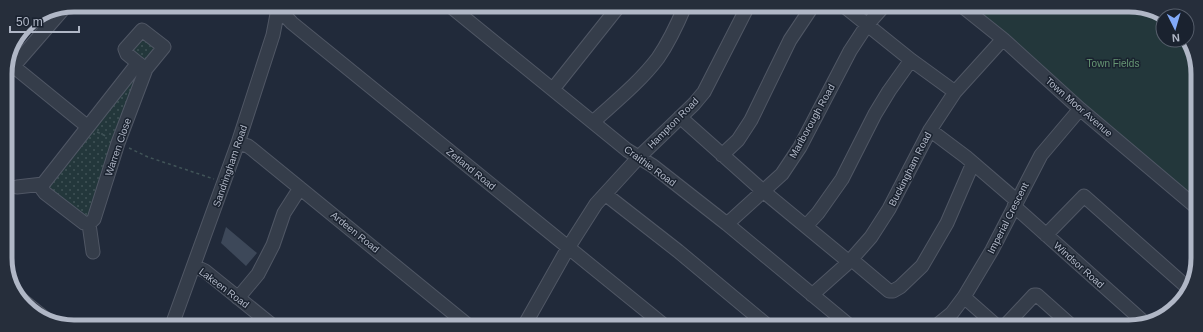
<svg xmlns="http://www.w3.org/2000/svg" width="1203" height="332" viewBox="0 0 1203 332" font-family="Arial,sans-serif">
  <defs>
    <pattern id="grass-dots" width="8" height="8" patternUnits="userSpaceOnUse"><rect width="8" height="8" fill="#23373b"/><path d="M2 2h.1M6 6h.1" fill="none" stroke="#405256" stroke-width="1.8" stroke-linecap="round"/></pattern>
  </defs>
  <rect width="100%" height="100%" fill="#212a3a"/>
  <!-- grass -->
  <path fill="url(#grass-dots)" d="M141 37 157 46 147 63 131 49Z
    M136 75 138 76 91 217H84L48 187Z"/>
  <!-- park -->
  <path fill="#23373b" d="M963 7H1147L1163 17V40H1186L1197 60 1196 198 1080 109Z"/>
  <!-- building -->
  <path fill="#3d4859" d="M226 227 257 253 246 266 221 243Z"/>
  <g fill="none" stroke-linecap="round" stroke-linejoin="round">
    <!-- minor casing -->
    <g stroke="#505765" stroke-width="15">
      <path id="minor" d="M275 5 292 23 665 326
        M450 6 627 150 653 166 727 224 850 326
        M845 7 911 60 955 92
        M963 7 1003 39 1080 109 1196 207
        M138 63 146 69 118 143 94 219 89 224 84 223 45 193 42 189 43 184Z
        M138 63 127 54 125 49 142 30 164 47 146 69
        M13 66 88 127
        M5 76 65 7
        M553 89 619 6
        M680 117 763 191 849 262
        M593 122C615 102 640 82 658 58 669 42 677 25 685 6
        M930 130 966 157 1016 200
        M238 143 248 146 252 149 469 326
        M722 155 738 140 751 120 790 40 812 7
        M17 187 43 184
        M605 194 678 251 768 326
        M1014 206 1145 323
        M89 224 93 252
        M727 224 782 174 800 147 850 51 867 25 883 7
        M806 226 818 213 842 179 875 114 889 91 911 60
        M1046 235 1084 196 1188 288
        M851 259 889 291H893L900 287 922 266 947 223 973 163
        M194 266 205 271 272 325
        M812 295 849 262 871 237 889 209 930 130 955 92 1003 39
        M964 297 998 327
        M238 298 258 274 273 245 284 213 300 188
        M21 299 46 319
        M172 325 238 143 273 35 278 9 280 5
        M524 326 568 248 596 204 639 157 694 104 704 92 748 6
        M936 326 952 313 964 297 992 250 1041 155 1080 109
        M1004 327 1034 295H1037L1073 327"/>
    </g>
    <!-- path -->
    <path stroke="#415458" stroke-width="1.5" stroke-dasharray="3 3" stroke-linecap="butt" d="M97 132 108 137
      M129 148 148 157 214 179"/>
    <!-- minor -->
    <use href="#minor" stroke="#353d4a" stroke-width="13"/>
  </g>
  <g text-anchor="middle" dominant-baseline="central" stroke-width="3" stroke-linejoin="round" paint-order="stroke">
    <!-- park labels -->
    <g font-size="10" fill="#679774" stroke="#1a222f">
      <text x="1113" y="63">Town Fields</text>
    </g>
    <!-- street labels -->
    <g font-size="10" fill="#b0b7c6" stroke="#1a222f">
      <text transform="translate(1079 107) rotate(41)">Town Moor Avenue</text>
      <text transform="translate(812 121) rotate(-61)">Marlborough Road</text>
      <text transform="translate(673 123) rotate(-45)">Hampton Road</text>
      <text transform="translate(118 147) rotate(-71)">Warren Close</text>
      <text transform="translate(230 166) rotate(-71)">Sandringham Road</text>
      <text transform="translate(650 166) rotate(36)">Craithie Road</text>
      <text transform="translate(471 169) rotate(39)">Zetland Road</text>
      <text transform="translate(910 169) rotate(-63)">Buckingham Road</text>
      <text transform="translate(1008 218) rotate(-63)">Imperial Crescent</text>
      <text transform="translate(355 232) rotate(39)">Ardeen Road</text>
      <text transform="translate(1079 265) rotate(42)">Windsor Road</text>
      <text transform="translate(224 288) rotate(37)">Lakeen Road</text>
    </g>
  </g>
  <!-- crop -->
  <path d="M0 0H1203V332H0ZM74 12H1129A62 62 0 0 1 1191 74V258A62 62 0 0 1 1129 320H74A62 62 0 0 1 12 258V74A62 62 0 0 1 74 12Z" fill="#262e3b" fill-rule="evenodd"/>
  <path fill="none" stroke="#b0b7c6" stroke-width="5" d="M74 12H1129A62 62 0 0 1 1191 74V258A62 62 0 0 1 1129 320H74A62 62 0 0 1 12 258V74A62 62 0 0 1 74 12Z"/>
  <!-- north arrow -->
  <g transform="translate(1175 28) rotate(175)"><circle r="19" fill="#1a222f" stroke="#565e6b"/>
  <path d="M0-3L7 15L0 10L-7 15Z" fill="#82aaf9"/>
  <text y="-6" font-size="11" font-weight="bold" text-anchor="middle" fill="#b0b7c6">N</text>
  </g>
  <!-- scale -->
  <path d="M10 26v6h69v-6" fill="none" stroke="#b0b7c6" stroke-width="2"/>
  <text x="16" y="26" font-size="12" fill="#b0b7c6" stroke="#1a222f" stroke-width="3" paint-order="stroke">50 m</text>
</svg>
